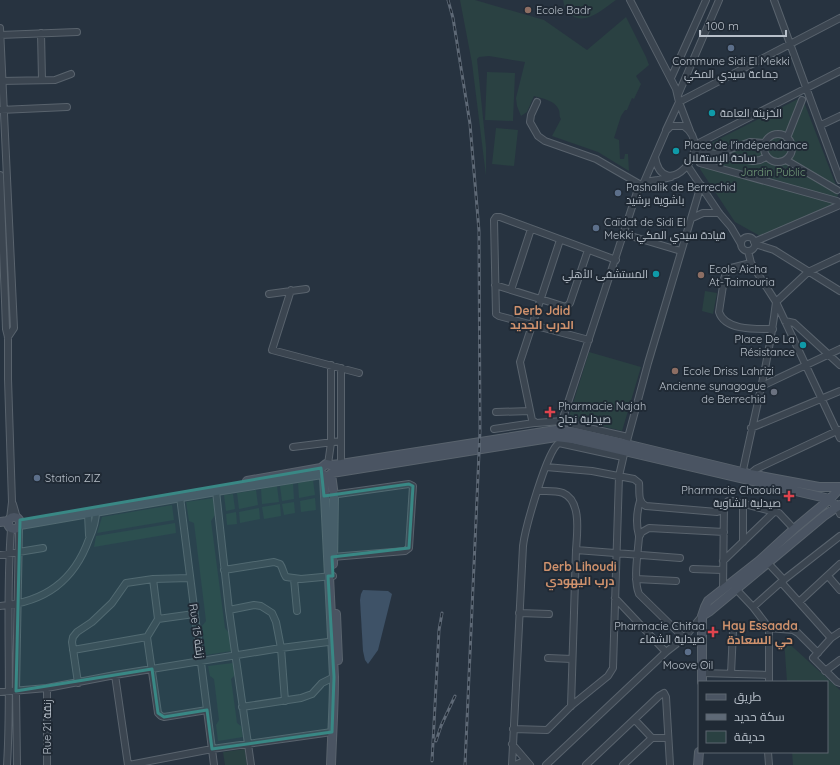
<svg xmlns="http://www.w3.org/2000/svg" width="840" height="765" viewBox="0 0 840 765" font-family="Quicksand,Cairo,sans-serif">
  <rect width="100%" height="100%" fill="#273340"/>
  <!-- green -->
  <path fill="#2a4142" d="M460 0H475L544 20 587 50 626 17 646 57 649 65 636 76 641 84 634 99 632 98 627 110H625L621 116 614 138 619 140 620 159H624L625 154H628L629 171 598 152 552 136 561 119C559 116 560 114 559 110 555 100 543 99 534 96L527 112 521 116 517 106 516 98 525 62 489 56 479 57 477 59 486 147V176L472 63Z
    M563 0H616C604 8 585 27 570 14 566 10 564 6 563 0Z
    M487 72 515 73 513 121 485 120Z
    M802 97 839 193 834 204 760 236 735 222 700 169 705 146Z
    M496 128 518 130 514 166 492 164Z
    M705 291 717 293 713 314 702 311Z
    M589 352 641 367 622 431 570 418 569 416Z
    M313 480 315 495 299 498 298 483Z
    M293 483 294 499 282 501 280 486Z
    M277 486 279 502 262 504 261 489Z
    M256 490 258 505 239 509 237 493Z
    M233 494 235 509 226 511 224 495Z
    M213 498 215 515 211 521 225 628 230 634 232 651 206 655 202 626 206 621 194 523 189 521 186 502Z
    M315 498 316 510 301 512 300 501Z
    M294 502 295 513 284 515 282 504Z
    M280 504 281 516 264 519 262 507Z
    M172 505 174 520 97 533 102 517Z
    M259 508 260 519 240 523 239 512Z
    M236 512 237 524 227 525 226 514Z
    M175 523 176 533 94 547 96 536Z
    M784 639 840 690V765H793L792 752H827V682H787Z
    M233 663 235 675 231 679 237 723 241 726 243 737 218 741 216 725 219 720 214 679 210 676 208 666Z
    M245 749 247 765H225L223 752Z"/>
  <!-- water -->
  <path fill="#3e5267" d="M363 590 388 591 392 594 378 650 368 664 365 660 363 651 360 600 361 594Z"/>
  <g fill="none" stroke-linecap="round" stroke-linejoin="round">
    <!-- street casing -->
    <g stroke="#59636d" stroke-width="8">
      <path id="street" d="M630 0 676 89 679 102 690 131
        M774 0 840 180
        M0 28 14 328 8 337
        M41 33 42 80
        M0 35 77 32
        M671 78 706 0
        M0 81 55 80 71 74
        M678 95 719 0
        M537 102 531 115 530 122 538 136 545 141 596 159 641 185
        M0 110 67 107
        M821 125 840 116
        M666 130 679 102 840 18
        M764 148a14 14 0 1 1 28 0a14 14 0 1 1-28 0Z
        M787 138 802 100
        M695 145 840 71
        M694 150 753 161 760 160 766 157
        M717 154 750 142 765 143
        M786 160 837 190
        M700 163 837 201
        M687 165 719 213 731 227 741 244
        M0 175 5 301 6 329 8 337V379L12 502 10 519
        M644 182 658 180 671 177
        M692 218 703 213H719
        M624 234 681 251
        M741 244a7 7 0 1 1 14 0a7 7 0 1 1-14 0Z
        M560 240 520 362 532 420 536 423 562 421 571 424 628 437
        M754 242 840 205
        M755 244 774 250 840 291
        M748 251 751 263 776 302 840 438
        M751 263 731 268 727 270 724 279 719 312C725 331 757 329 773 329
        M495 285 566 307 570 303 588 250
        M291 290 272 350 359 373
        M511 290 531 229
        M269 294 306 289
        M776 302 808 272 840 257
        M785 321 794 323 840 365
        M589 340 499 316 496 314 494 220 496 217H500L616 260
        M341 368V464
        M762 386 840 349
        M496 412 530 411
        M562 421 637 192 644 182 666 131 671 126H684C717 150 663 204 655 157
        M751 428 840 391
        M494 429 534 423
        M627 441 648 363 701 185
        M293 447 341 441
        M328 464 331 443V365
        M546 467 592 471 634 479 639 483C640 491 637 502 646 506L717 512 720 511 728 501H733L779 513 794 529
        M742 475C754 417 769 360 776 302
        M749 477 750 474 756 469 839 430
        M216 491 229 610 251 765
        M538 491C546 491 555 490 563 493 582 501 577 534 576 550L571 706
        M324 496 409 484 413 486 409 548 405 551 332 557
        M180 497 214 765
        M13 504 17 518
        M837 507 840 514
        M88 514 89 535
        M639 536C636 525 637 511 640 501
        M743 542V503
        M576 550 680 558
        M0 555 43 548
        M723 561 775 511
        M767 562 784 580
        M693 569 722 570
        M224 570 274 562 280 564C283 568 283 573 286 577L301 579 333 576
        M828 576 840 590
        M294 579 297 611
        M636 579 676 581
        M781 582 831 638
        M723 589 724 505
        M736 589 753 607 769 628V682
        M615 598 666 652
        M799 602 840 564
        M0 606C45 602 74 581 89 539 93 530 96 522 96 512
        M753 607 781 582 840 536
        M229 610 254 605 261 606 272 613 276 622 281 648 285 701
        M519 613 549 614
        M158 619 194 614
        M769 628 793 630 798 633 818 653
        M840 632 831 638 813 658 837 682 840 683
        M147 637 158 713 161 716 164 717 207 710
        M684 638 639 594C633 580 638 552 639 537L642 532 649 528 724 532
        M73 650 147 637 158 619 153 579
        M548 658 572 659
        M825 671 840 660
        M702 673 769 675
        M731 674 733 631
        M115 675 128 765
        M78 683 72 642 73 637 77 632 92 622 112 603 126 583 153 579 190 578
        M0 692 47 688 115 675 281 648 336 641
        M242 707 301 698 312 694 322 683 334 677
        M635 720 652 738
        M513 729 547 730 571 706 608 676 613 668 619 476 624 454
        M512 744 530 765
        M768 752 769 765
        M7 765C12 686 5 607 11 529
        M17 765 16 691 19 528
        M47 765V688
        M129 765 212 749 332 732
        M512 765 523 546C525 529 547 450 559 443L623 457
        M515 765 522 762 528 763
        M546 765 666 652 684 638 702 616
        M586 765 659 696 664 693 666 697 670 765
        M623 765 652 738H668"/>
    </g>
    <!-- secondary casing -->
    <g stroke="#59636d" stroke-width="10">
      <path id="secondary" d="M331 474 334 496 333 564
        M324 476 334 677C334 706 332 735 331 765
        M247 481 321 468 326 464 331 465 341 464 556 430 574 432 626 444 750 474 819 487H840
        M8 523a6 6 0 1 1 12 0a6 6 0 1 1-12 0Z
        M0 522 8 521
        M20 525 216 491 322 474 327 477 332 473 556 437 573 439 830 499 837 507
        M336 614 338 660
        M702 616 710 611 824 516 840 505
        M702 682V616L705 607 708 601 759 561 794 529 830 499 840 488
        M698 765 699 752"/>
    </g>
    <!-- street -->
    <use href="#street" stroke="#3b4550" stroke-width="6"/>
    <!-- secondary -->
    <use href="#secondary" stroke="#4a5462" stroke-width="8"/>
    <!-- rail casing -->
    <g stroke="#5e6976" stroke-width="3">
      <path id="rail" d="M448 0 453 18 470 124 479 231 480 431 465 765
        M436 741 441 726 455 696
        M432 761 439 630 442 613"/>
    </g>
    <!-- rail -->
    <use href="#rail" stroke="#202a35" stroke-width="1.5" stroke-dasharray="4.5" stroke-linecap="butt"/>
  </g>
  <!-- marked area -->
  <path fill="#398885" fill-opacity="0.2" stroke="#398885" stroke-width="3" stroke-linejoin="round" d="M321 468 324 496 409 484 413 486 409 548 332 557 333 576H328L334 677 332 732 212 749 207 710 164 717 158 713 152 669 16 691 20 520Z"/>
  <!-- markers -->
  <g fill="#8d6e63" stroke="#202a35" stroke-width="1.5">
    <circle cx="528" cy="10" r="4"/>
    <circle cx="701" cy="275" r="4"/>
    <circle cx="675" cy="371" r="4"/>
  </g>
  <g fill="#5c6f8a" stroke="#202a35" stroke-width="1.5">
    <circle cx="731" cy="48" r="4"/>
    <circle cx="618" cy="193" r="4"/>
    <circle cx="596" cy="228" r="4"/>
    <circle cx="37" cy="478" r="4"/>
    <circle cx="688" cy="652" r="4"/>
  </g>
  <g fill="#0f9aa8" stroke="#202a35" stroke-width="1.5">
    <circle cx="712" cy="113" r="4"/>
    <circle cx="676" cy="151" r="4"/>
    <circle cx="656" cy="274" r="4"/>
    <circle cx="803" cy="345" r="4"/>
  </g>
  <circle fill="#6b7280" stroke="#202a35" stroke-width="1.5" cx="774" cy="392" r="4"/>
  <g fill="#e0444e" stroke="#202a35" stroke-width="1.5">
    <path d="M548 406h4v4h4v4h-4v4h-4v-4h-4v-4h4z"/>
    <path d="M787 490h4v4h4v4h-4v4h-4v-4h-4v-4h4z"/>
    <path d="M711 626h4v4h4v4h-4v4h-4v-4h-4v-4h4z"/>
  </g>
  <g text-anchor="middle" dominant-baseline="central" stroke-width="4" stroke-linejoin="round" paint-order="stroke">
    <!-- poi labels -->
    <g font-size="11" fill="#b8c0ca" stroke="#202a35" text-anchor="start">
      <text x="536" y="10">Ecole Badr</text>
      <text x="731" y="61" text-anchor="middle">Commune Sidi El Mekki<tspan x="731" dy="13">جماعة سيدي المكي</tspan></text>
      <text x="720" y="113">الخزينة العامة</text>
      <text x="684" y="145">Place de l'indépendance<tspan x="684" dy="13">ساحة الإستقلال</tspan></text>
      <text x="626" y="187">Pashalik de Berrechid<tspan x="626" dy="13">باشوية برشيد</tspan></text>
      <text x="604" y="222">Caïdat de Sidi El<tspan x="604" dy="13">Mekki قيادة سيدي المكي</tspan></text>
      <text x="709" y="269">Ecole Aicha<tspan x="709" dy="13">At-Taimouria</tspan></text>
      <text x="648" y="274" text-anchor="end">المستشفى الأهلي</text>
      <text x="795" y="339" text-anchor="end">Place De La<tspan x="795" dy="13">Résistance</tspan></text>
      <text x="683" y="371">Ecole Driss Lahrizi</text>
      <text x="766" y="386" text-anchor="end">Ancienne synagogue<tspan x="766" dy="13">de Berrechid</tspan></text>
      <text x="558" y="406">Pharmacie Najah<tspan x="558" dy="13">صيدلية نجاح</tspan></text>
      <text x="45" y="478">Station ZIZ</text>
      <text x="781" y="490" text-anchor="end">Pharmacie Chaouia<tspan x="781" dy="13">صيدلية الشاوية</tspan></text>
      <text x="705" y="626" text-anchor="end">Pharmacie Chifaa<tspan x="705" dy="13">صيدلية الشفاء</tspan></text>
      <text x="688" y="665" text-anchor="middle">Moove Oil</text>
    </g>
    <!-- park labels -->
    <g font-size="11" fill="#719978" stroke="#202a35">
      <text x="773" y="172">Jardin Public</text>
    </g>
    <!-- street labels -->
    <g font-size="11" fill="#b8c0ca" stroke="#202a35">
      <text transform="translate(197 631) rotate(82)">Rue 15 زنقة</text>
      <text transform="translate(47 727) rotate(-90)">Rue 21 زنقة</text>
    </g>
    <!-- neighbourhood labels -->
    <g font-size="12" font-weight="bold" fill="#d0926d" stroke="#202a35">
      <text x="542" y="310">Derb Jdid<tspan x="542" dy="14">الدرب الجديد</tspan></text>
      <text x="580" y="566">Derb Lihoudi<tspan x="580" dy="14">درب اليهودي</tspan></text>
      <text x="760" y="625">Hay Essaada<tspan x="760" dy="14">حي السعادة</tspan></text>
    </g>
  </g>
  <!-- legend -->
  <rect x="698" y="681" width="130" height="72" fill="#202a35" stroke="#5d6671"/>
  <rect x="706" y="694" width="20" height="6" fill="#4a5462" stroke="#5d6671"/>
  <text x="734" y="701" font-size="12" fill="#b8c0ca">طريق</text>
  <rect x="706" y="714" width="20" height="6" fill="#5e6976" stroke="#5d6671"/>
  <text x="734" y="721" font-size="12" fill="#b8c0ca">سكة حديد</text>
  <rect x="706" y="731" width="20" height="12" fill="#2a4142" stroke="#5d6671"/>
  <text x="734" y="741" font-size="12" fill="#b8c0ca">حديقة</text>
  <!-- scale -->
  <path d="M700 30v6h86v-6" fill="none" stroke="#b8c0ca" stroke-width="2"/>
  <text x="706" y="30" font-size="12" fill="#b8c0ca" stroke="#202a35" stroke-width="3" paint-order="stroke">100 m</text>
</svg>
